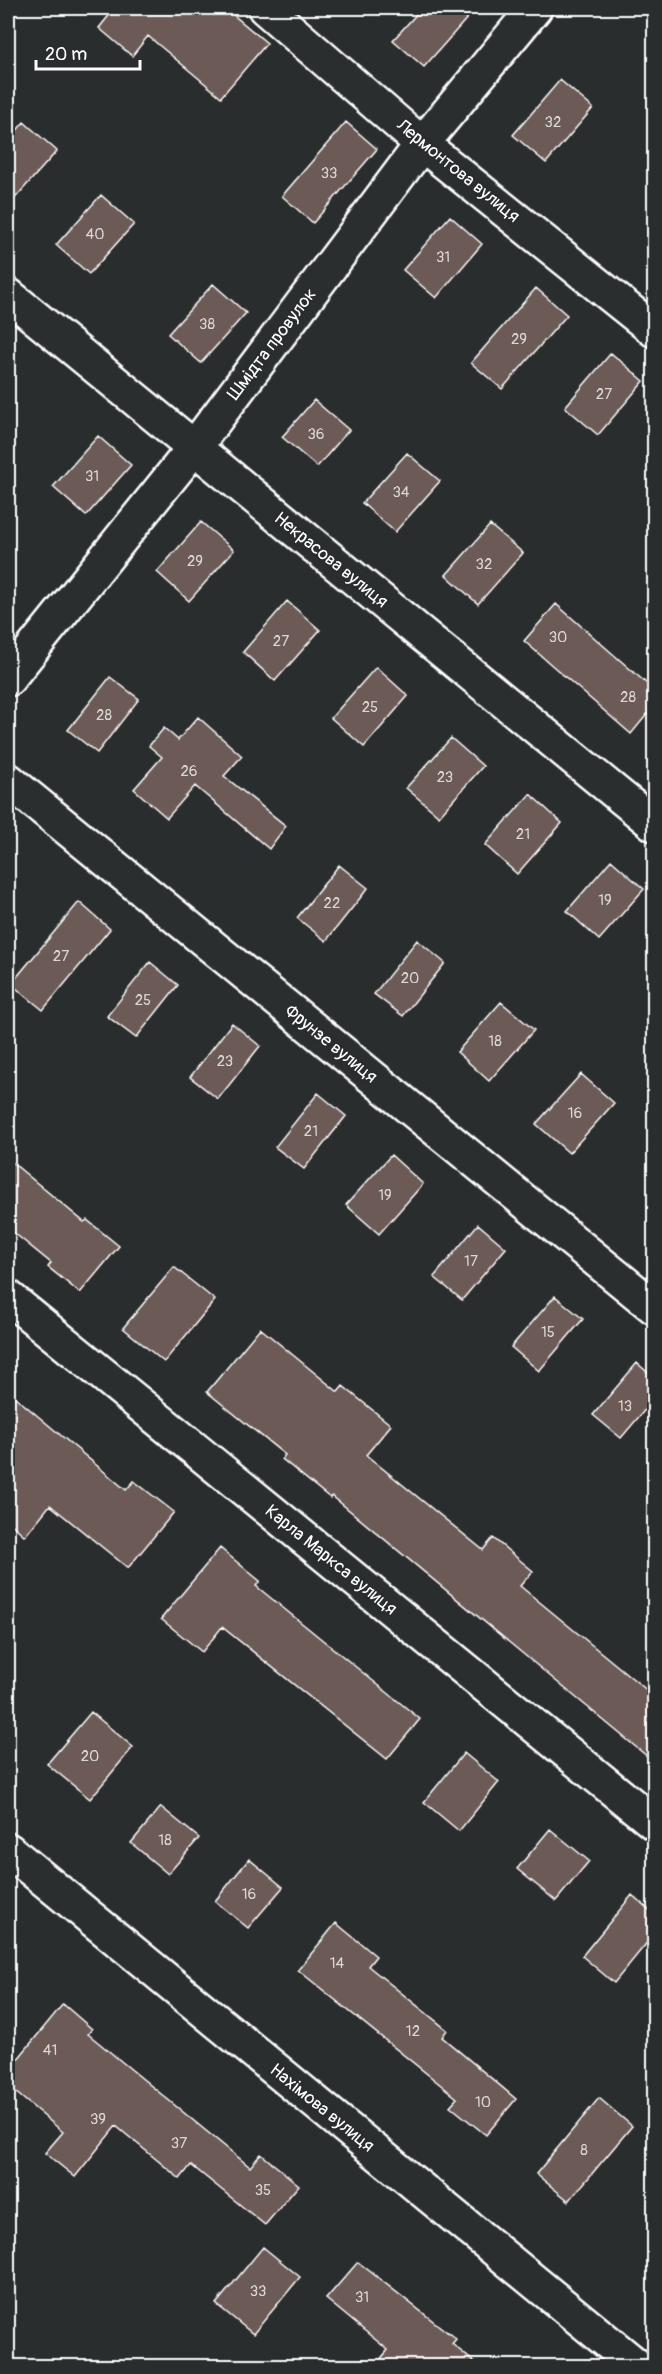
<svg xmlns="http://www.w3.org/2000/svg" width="662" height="2374" viewBox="0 0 662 2374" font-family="Pangolin,sans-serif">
  <rect width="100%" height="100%" fill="#2a2d2e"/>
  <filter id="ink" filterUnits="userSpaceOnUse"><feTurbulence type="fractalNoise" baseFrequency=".0167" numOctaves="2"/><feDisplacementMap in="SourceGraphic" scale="12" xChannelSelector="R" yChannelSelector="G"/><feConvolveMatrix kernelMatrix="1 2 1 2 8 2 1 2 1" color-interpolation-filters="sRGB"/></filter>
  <g filter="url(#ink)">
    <!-- building -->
    <path fill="#6c5a56" stroke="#fff" stroke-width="1.5" d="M115 8H225L267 43 221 97 148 36 132 56 99 28Z
      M422 8H476L424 67 393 40Z
      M560 80 593 108 546 163 513 135Z
      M24 122 57 151 8 206V141Z
      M346 122 377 149 313 223 282 196Z
      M101 195 134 224 89 274 56 245Z
      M450 216 482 244 436 298 403 270Z
      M213 284 246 313 201 363 168 334Z
      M536 288 567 315 502 389 471 363Z
      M611 353 644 381 598 435 565 407Z
      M314 400 349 430 317 467 282 437Z
      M98 436 131 465 86 516 53 487Z
      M407 453 440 481 395 532 362 503Z
      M201 522 234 550 189 601 157 572Z
      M490 525 523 553 478 604 446 575Z
      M287 601 320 630 275 681 243 652Z
      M556 604 654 690V706L631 734 524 641Z
      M376 667 408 696 364 747 331 718Z
      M110 677 139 699 97 753 68 730Z
      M198 717 242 756 224 776 286 826 269 849 195 786 167 818 134 789 162 757 149 746 164 728 178 740Z
      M451 738 483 766 439 816 406 788Z
      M530 794 562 823 517 874 485 845Z
      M611 860 644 889 599 940 567 911Z
      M339 865 368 888 326 941 297 918Z
      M79 902 110 929 43 1010 11 984Z
      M417 940 445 963 403 1016 374 994Z
      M150 962 178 985 136 1038 107 1016Z
      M501 1002 534 1030 489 1081 457 1052Z
      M232 1023 260 1046 218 1099 190 1077Z
      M581 1074 614 1103 569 1153 536 1124Z
      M318 1093 346 1116 304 1169 275 1147Z
      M391 1155 423 1184 379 1234 346 1205Z
      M8 1159 84 1222 87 1220 119 1246 80 1293 48 1267 51 1263 8 1228Z
      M478 1224 506 1248 462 1300 434 1277Z
      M174 1267 215 1300 164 1362 123 1328Z
      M555 1296 583 1319 539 1371 511 1347Z
      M260 1328 338 1392 343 1386 391 1425 366 1455 483 1550 493 1538 533 1571 520 1586 654 1696V1762L332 1496 330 1498 282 1459 285 1455 207 1392Z
      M637 1363 654 1378V1399L621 1438 593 1415Z
      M8 1391 126 1490 134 1481 174 1512 128 1568 50 1505 25 1536 8 1521Z
      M220 1548 260 1581 256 1586 420 1719 387 1759 222 1627 202 1652 161 1619Z
      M91 1712 133 1747 90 1799 47 1764Z
      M464 1753 499 1782 459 1831 424 1802Z
      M161 1807 199 1838 168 1874 131 1843Z
      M550 1829 589 1861 556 1901 517 1869Z
      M249 1859 283 1887 248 1928 215 1901Z
      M632 1895 654 1914V1934L614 1983 582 1956Z
      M336 1923 376 1956 368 1966 447 2030 442 2037 516 2099 486 2135 450 2106 457 2098 298 1970Z
      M63 2004 92 2029 88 2034 250 2167 261 2154 299 2185 265 2225 191 2165 180 2179 116 2126 75 2177 45 2153 63 2132 8 2086V2071Z
      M599 2098 632 2126 569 2201 536 2174Z
      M263 2247 300 2277 253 2334 216 2304Z
      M358 2262 456 2339 452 2344 480 2367H374L388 2350 326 2299Z"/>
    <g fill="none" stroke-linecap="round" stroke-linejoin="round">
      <!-- minor casing -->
      <g stroke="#fff" stroke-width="38">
        <path id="minor" d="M265 8 422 144 654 330
          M8 295 654 824
          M8 679 194 448 422 144 535 8
          M8 780 654 1307
          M8 1297 654 1823"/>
      </g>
      <!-- major casing -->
      <g stroke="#fff" stroke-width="38">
        <path id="major" d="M8 1850 637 2366"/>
      </g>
      <!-- minor -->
      <use href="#minor" stroke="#2a2d2e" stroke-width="33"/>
      <!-- major -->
      <use href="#major" stroke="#2a2d2e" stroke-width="33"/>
    </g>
  </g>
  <g text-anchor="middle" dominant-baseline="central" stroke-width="5" stroke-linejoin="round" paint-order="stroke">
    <!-- number labels -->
    <g font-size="15" fill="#dad6d5">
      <text x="553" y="122">32</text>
      <text x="329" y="173">33</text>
      <text x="95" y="234">40</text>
      <text x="443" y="257">31</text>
      <text x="207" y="324">38</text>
      <text x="519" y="339">29</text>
      <text x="604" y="394">27</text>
      <text x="316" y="434">36</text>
      <text x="92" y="476">31</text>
      <text x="401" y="492">34</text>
      <text x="195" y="561">29</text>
      <text x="484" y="564">32</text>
      <text x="558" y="637">30</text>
      <text x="281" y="641">27</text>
      <text x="628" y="697">28</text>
      <text x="370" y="707">25</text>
      <text x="104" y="715">28</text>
      <text x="189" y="771">26</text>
      <text x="445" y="777">23</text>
      <text x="523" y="834">21</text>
      <text x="605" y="900">19</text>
      <text x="332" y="903">22</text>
      <text x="61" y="956">27</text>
      <text x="410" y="978">20</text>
      <text x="143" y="1000">25</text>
      <text x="495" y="1041">18</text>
      <text x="225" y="1061">23</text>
      <text x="575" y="1113">16</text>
      <text x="311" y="1131">21</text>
      <text x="385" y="1195">19</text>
      <text x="471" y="1261">17</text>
      <text x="548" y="1332">15</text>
      <text x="625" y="1406">13</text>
      <text x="90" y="1756">20</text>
      <text x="165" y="1840">18</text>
      <text x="249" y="1894">16</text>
      <text x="337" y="1963">14</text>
      <text x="413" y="2031">12</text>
      <text x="50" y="2050">41</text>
      <text x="483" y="2102">10</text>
      <text x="98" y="2119">39</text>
      <text x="179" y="2143">37</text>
      <text x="584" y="2150">8</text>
      <text x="263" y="2190">35</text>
      <text x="258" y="2291">33</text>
      <text x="362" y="2297">31</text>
    </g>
    <!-- street labels -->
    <g font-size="18" fill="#fff" stroke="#2a2d2e">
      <text transform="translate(458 171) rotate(39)">Лермонтова вулиця</text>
      <text transform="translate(272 344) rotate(-53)">Шмідта провулок</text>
      <text transform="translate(331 560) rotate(39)">Некрасова вулиця</text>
      <text transform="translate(331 1044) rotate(39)">Фрунзе вулиця</text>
      <text transform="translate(331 1560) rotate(39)">Карла Маркса вулиця</text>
      <text transform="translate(322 2108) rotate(39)">Нахімова вулиця</text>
    </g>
  </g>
  <!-- margin -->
  <rect width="662" height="2374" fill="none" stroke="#2a2d2e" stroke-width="30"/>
  <rect x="15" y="15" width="632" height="2344" fill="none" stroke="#fff" stroke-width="2" filter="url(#ink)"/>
  <!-- scale -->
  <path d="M36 60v9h104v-9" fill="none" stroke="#ffffff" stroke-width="3"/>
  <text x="45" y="60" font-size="18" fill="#ffffff" stroke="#2a2d2e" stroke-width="4.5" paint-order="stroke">20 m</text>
</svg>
